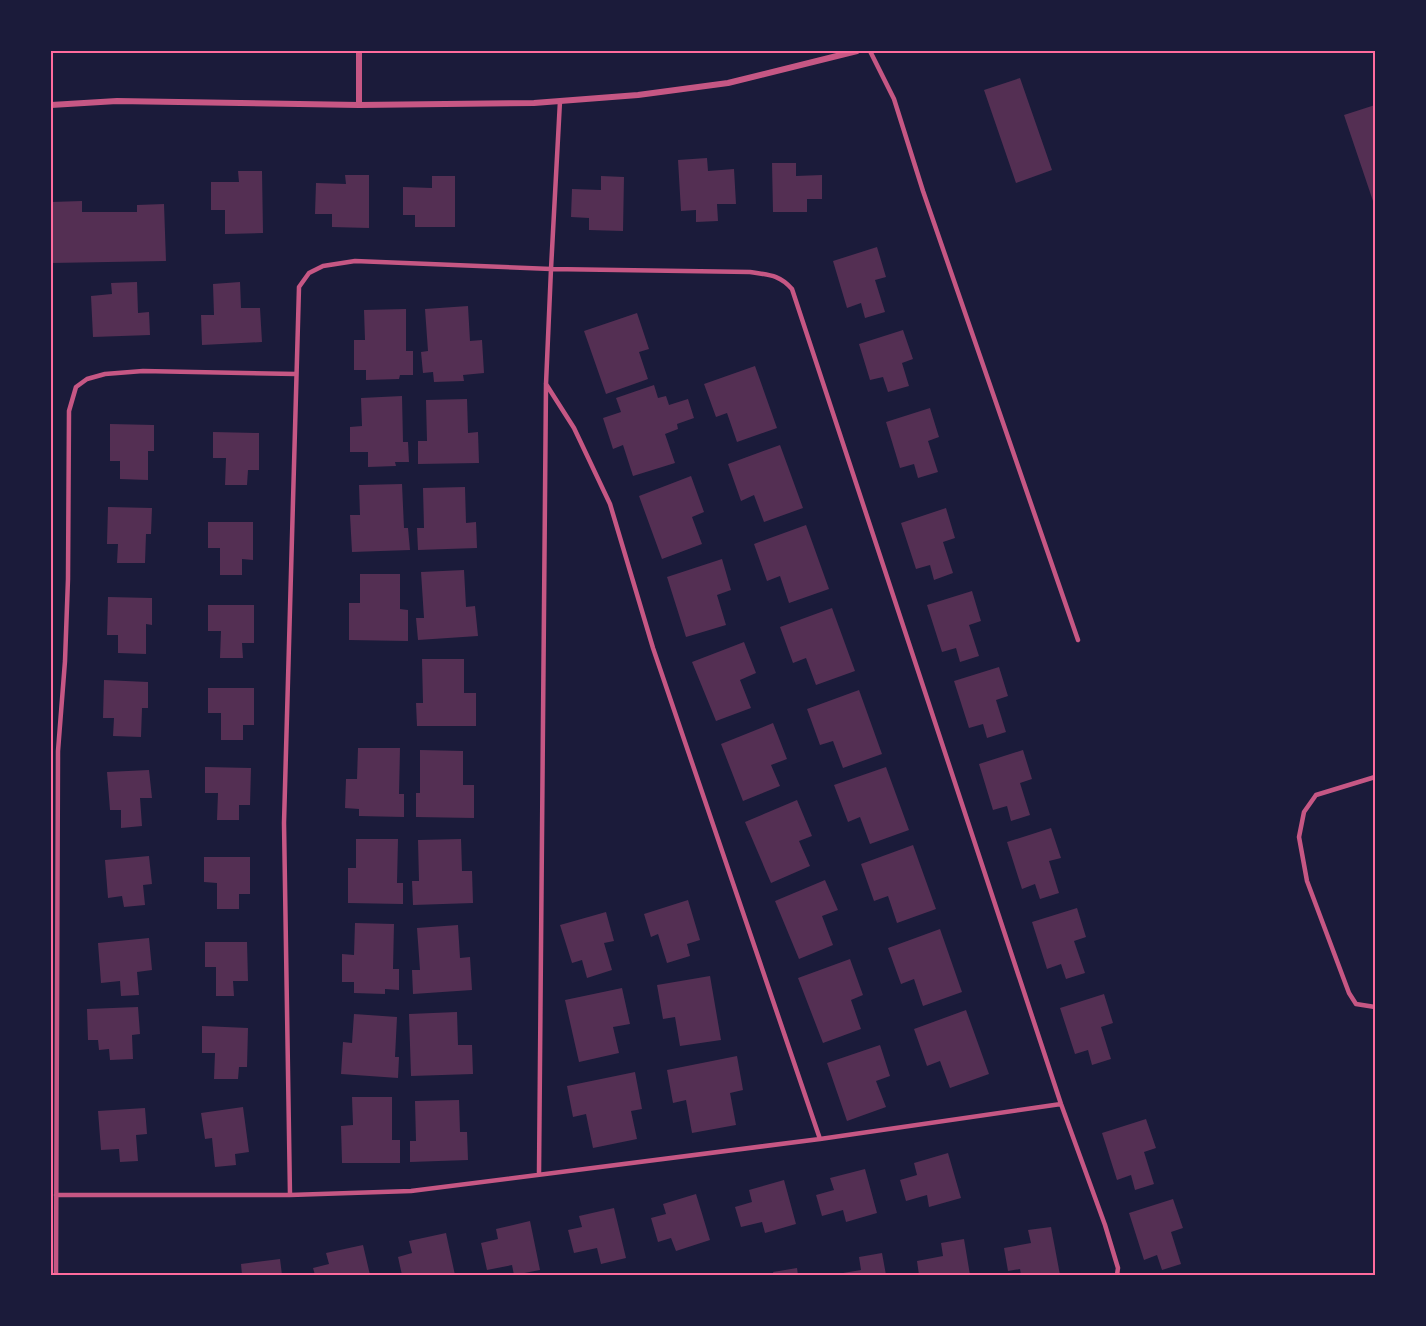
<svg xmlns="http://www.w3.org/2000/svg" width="1426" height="1326" viewBox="0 0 1426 1326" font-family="'IBM Plex Serif',serif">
  <rect width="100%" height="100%" fill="#1b1b3a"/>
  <!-- building -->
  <path fill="#542f53" d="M1020 78 1052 170 1016 183 984 90Z
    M1375 105V207L1344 115Z
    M707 158 708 171 734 169 736 204H717L718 221 696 222V210L681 211 678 160Z
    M772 163H796V176L822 175V199H807V212H773Z
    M238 171H262L263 233 225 234V210H211V182H239Z
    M345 175H369V228L332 227V214H315L316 183 346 184Z
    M432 176H455V227H415V215H403V187L432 188Z
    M601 176 624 177 623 231 589 230V218L571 217 572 189 601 190Z
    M82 201V212H137V205L164 204 166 261 51 263V202Z
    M877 247 886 277 875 280 885 312 865 318 861 303 847 308 833 261Z
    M137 282 138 313 149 312 150 335 93 337 91 296 112 294 111 283Z
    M240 282 241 308H260L262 342 202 345 201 315H214L213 284Z
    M468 306 470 341 482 340 484 373 463 375 464 381 434 382 433 372 423 373 421 352 428 351 425 309Z
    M406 309V351H413V375H400L399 379 366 380V370H354V340H365L364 310Z
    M637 313 649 349 639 352 648 379 606 394 584 331Z
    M903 330 913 359 902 363 909 386 888 392 883 377 870 380 859 344Z
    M755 366 777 428 737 442 727 413 716 417 704 384Z
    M654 385 658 398 666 396 669 405 688 399 694 418 677 424 678 429 665 434 675 463 633 476 623 445 613 449 603 418 621 412 616 398Z
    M402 396 403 442H408L409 462H395L396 466 368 467V452H350V427L362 426 361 398Z
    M467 399 468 433 478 432 479 463 418 464V441H427L426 400Z
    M930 408 939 437 928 441 938 472 918 478 914 464 900 468 886 422Z
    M110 424 154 425V451H148V480L120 479V461H110Z
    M213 432 259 433V470H248L247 485H225L226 458H213Z
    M780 445 803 508 764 522 754 495 741 501 728 464Z
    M691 476 704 512 692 517 702 544 662 559 639 496Z
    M402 484 404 528H408L410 550 352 552 350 515H360L359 485Z
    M465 487 466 523 476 522 477 548 418 550 417 528H424L423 488Z
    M108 507 152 508 151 534H146L145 563H117L118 544H107Z
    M946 508 955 538 943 542 953 573 934 580 930 565 916 569 901 523Z
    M208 522H253V560L242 559V575H220V548H208Z
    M806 525 829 589 789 603 780 576 767 581 754 544Z
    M722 559 731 590 717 595 726 625 686 637 667 577Z
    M464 570 466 607 475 606 478 636 418 640 416 618H424L421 572Z
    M360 574H400V609L408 610V641L349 640V603H360Z
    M972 591 981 621 969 625 979 656 960 662 956 648 942 652 927 605Z
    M108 597 152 598V625L146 624V654L118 653V635H107Z
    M208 605H254V643H242L243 658H220L221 631H208Z
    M832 608 855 671 816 685 806 658 793 663 780 627Z
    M744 642 756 673 740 680 751 708 716 721 692 662Z
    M422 659H464V693H476V726H417L416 703H423Z
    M999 667 1008 696 996 700 1006 732 987 738 983 724 969 728 954 681Z
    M104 680 148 682V708H142L141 737 113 736 114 718H103Z
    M208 688H254V725H243V740H221V713H208Z
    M859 690 882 754 843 768 833 741 820 745 807 709Z
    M773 723 787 759 771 765 780 786 743 801 721 744Z
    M358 748H400L399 794H404V817L359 816V809L345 808 346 779H357Z
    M420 750 463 751V785H474V818L416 817V793H420Z
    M1023 750 1032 779 1020 783 1030 815 1011 821 1007 806 993 810 979 764Z
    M205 767 251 768 250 805H239V820H217L218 793H205Z
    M886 767 909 830 870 844 860 817 848 822 834 785Z
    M149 770 152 798H140L142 826 121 828V810H110L107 772Z
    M797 800 812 836 799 841 810 866 771 883 745 822Z
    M1051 828 1061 858 1049 861 1059 893 1040 899 1035 884 1022 889 1007 842Z
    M356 839H398L397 883H403V904L348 903V868H356Z
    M461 839 462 871H472L473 903 413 905 412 881H419L418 840Z
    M913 845 936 909 897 923 888 896 874 901 861 864Z
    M149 856 152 884 143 885 145 905 124 907 122 896 108 898 105 860Z
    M204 857H250V894H239V909H217V883L204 882Z
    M825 880 838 910 822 916 833 945 799 959 775 901Z
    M688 900 700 940 687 944 690 956 667 963 658 934 651 937 644 914Z
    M1077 908 1086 937 1074 941 1085 973 1066 979 1061 964 1047 969 1032 922Z
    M606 912 614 941 604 943 612 970 587 978 582 960 572 963 560 925Z
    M355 923 394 924 393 969H399V990L385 989V994L354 993V982H342V954L354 955Z
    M458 925 460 958 470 957 472 990 413 994 412 970H420L417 928Z
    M940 929 962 992 923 1006 914 979 901 984 888 948Z
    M149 938 152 970 137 972 139 995 121 996 120 981 101 983 98 943Z
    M205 942H247L248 981H233L234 996H216V967H205Z
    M850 959 863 995 851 1000 861 1029 823 1043 798 978Z
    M710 976 721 1040 680 1046 675 1017 663 1019 657 985Z
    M622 988 630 1024 613 1027 619 1053 579 1062 565 1000Z
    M1104 994 1113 1023 1101 1027 1111 1059 1092 1065 1088 1050 1075 1054 1060 1008Z
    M138 1007 140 1034 132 1035 133 1059 110 1060 109 1049 99 1050 98 1040H88L87 1009Z
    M966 1010 989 1074 950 1088 940 1061 927 1066 914 1029Z
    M457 1012 458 1045H472L473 1074 411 1076 409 1014Z
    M354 1014 397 1017 395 1057H399L398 1078 341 1074 343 1042 352 1043Z
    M202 1026 248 1028 247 1067H239L238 1079H214L215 1053H202Z
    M880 1045 890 1076 876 1081 886 1107 847 1121 827 1063Z
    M737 1056 743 1090 730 1093 736 1125 692 1133 686 1100 673 1103 667 1070Z
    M635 1072 642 1109 631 1111 637 1139 593 1148 586 1114 573 1117 567 1086Z
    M352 1097H392V1140H400V1163H342L341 1126 353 1125Z
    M459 1100 460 1132H467L468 1160 410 1162V1141H416L415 1101Z
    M243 1107 249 1152 235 1154 236 1165 215 1167 212 1138 205 1139 201 1113Z
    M145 1108 147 1134 136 1135 138 1161 120 1162 119 1149 101 1150 98 1111Z
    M1146 1119 1156 1148 1144 1152 1154 1184 1135 1190 1131 1175 1117 1180 1102 1133Z
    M948 1153 961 1198 929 1207 927 1195 906 1201 900 1180 917 1175 914 1163Z
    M865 1169 877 1213 846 1222 843 1210 822 1216 816 1195 834 1190 830 1178Z
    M784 1180 796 1224 765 1233 762 1222 741 1227 735 1207 752 1202 749 1190Z
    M696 1194 710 1240 676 1251 671 1238 658 1242 651 1218 666 1214 663 1204Z
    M1173 1199 1183 1228 1171 1232 1181 1264 1162 1270 1157 1255 1144 1260 1129 1213Z
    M614 1208 626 1258 601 1264 597 1248 574 1253 568 1230 582 1227 579 1216Z
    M530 1221 540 1270 514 1275 512 1265 487 1270 481 1243 498 1239 496 1229Z
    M1051 1227 1060 1275H1021L1020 1269 1008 1271 1004 1248 1031 1243 1028 1230Z
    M446 1233 455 1275H402L398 1257 412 1253 409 1241Z
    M964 1239 970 1275H919L917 1261 943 1256 941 1243Z
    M363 1245 370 1275H315L313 1268 329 1264 326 1253Z
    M882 1253 886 1275H837V1274L861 1270 859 1257Z
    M280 1259 282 1275H242L241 1264Z
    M797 1268 798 1275H774L773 1272Z"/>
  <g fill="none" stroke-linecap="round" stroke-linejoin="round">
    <!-- service -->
    <path stroke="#c65784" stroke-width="4.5" d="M870 51 894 99 923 191 1078 640
      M546 384 574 428 610 504 653 648 820 1139
      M1375 777 1316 795 1304 812 1299 837 1307 881 1349 993 1356 1004 1375 1007
      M539 1174 546 384 551 269 560 101
      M56 1195H290L411 1191 820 1139 1061 1104
      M290 1195 284 823 299 287 309 273 323 266 355 261 551 269 750 272C768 275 779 274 792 289L1061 1104 1105 1225 1118 1268 1117 1275
      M56 1275 58 751 65 661 68 579 69 411 76 387 87 379 105 374 143 371 296 374"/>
    <!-- minor -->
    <path stroke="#c65784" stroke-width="6" d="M359 51V105
      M51 105 117 101 359 105 534 103 638 95 728 83 857 51"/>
  </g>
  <!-- border -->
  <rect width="1426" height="1326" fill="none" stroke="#1b1b3a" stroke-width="105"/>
  <rect x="52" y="52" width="1322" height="1222" fill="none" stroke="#ff6b9d" stroke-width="2"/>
</svg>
